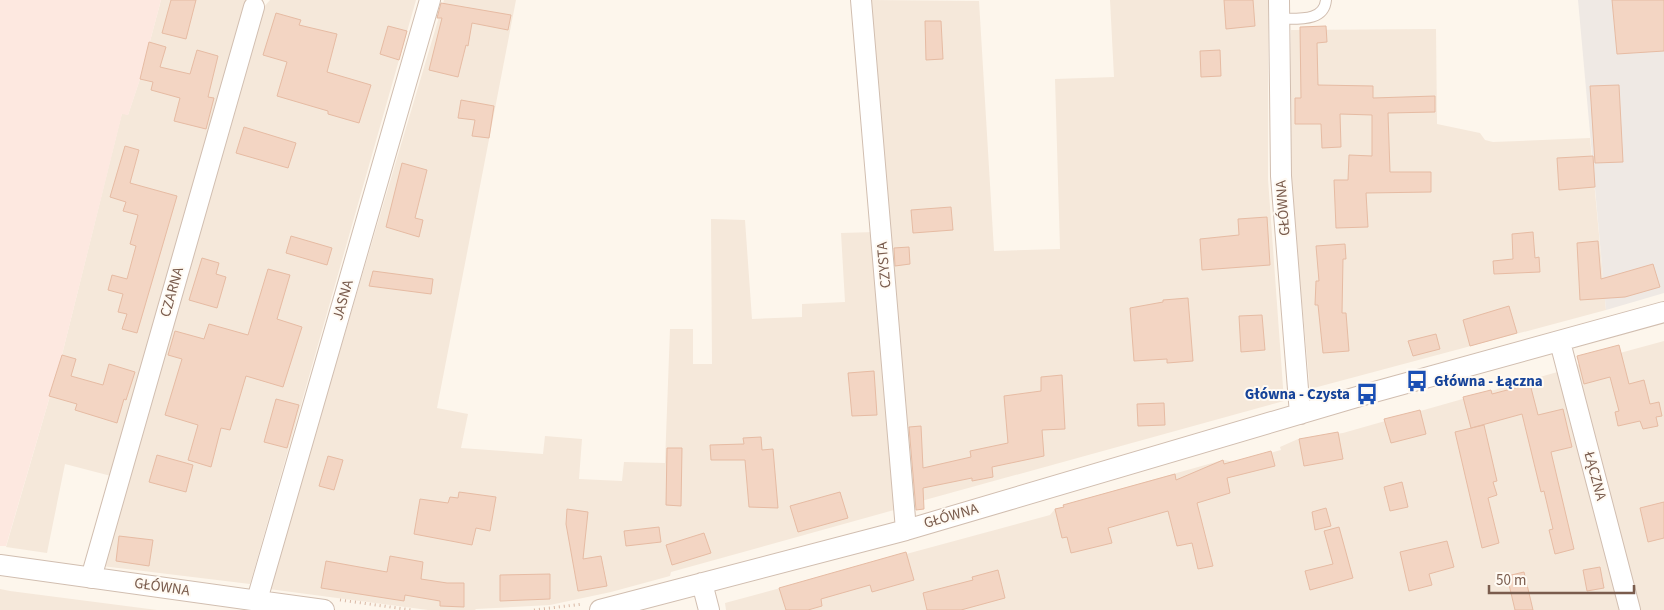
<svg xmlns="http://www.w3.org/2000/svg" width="1664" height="610" viewBox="0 0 1664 610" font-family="'Source Sans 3',sans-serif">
  <rect width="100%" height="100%" fill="#fdf6ec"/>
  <!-- residential -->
  <path fill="#f5e8da" d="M161 0H250L111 476 65 464 47 553 6 547 62 355 122 113 128 115 140 79Z
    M270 0H416L250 584 102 566 143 434 262 9Z
    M444 0H516L437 408 468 414 461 448 543 454 545 436 582 439 579 479 622 481 624 462 665 463 670 329H693V364H712L711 219 745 220 752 319 802 317V304L845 302 841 233 875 232 898 497 894 510 671 572 670 576 611 592 550 605 476 609 475 610H428L269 589Z
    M870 0 979 1 994 251 1060 249 1055 79 1114 77 1110 0H1268V179L1284 401 914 503Z
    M1436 29 1437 124 1480 133 1485 140 1493 142 1590 138 1606 310 1310 389 1290 175 1291 30Z
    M1664 341V610H1639L1572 366Z
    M1561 371 1620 610H726L725 603 1050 515 1055 509 1064 507 1063 505 1223 460 1237 462 1281 450 1280 447 1298 439 1343 433Z
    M0 589 10 591 157 610H0Z"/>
  <!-- commercial -->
  <path fill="#fde8e0" d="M0 0H161L140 79 128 115 122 114 62 355 6 546H0Z"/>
  <!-- industrial -->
  <path fill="#efe9e4" d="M1578 0H1664V293L1606 310Z"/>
  <!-- building -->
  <path fill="#f3d5c3" stroke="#e6bba3" d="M171 0H196L186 39 162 33Z
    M1224 0H1253L1255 26 1226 29Z
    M1612 0H1664V51L1617 54Z
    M441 3 511 15 508 30 472 23 468 46 466 45 458 77 429 70 442 18H437Z
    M276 13 301 20 299 25 337 34 327 72 371 85 359 123 328 114V111L277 96 287 62 263 55Z
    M925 21H941L943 59 926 60Z
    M388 26 407 31 399 60 380 54Z
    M1326 26 1327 42 1317 43 1318 85 1373 86V98L1435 96V112L1388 113 1390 172H1431V192L1366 193 1368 227 1336 228 1334 180H1348L1349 155 1372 156V115L1340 114 1341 147 1322 148 1321 124H1295V98H1301L1300 27Z
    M149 42 166 47 160 67 190 74 197 50 218 56 208 97 214 98 206 129 174 121 180 98 151 90 153 82 140 79Z
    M1220 50 1221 76 1201 77 1200 51Z
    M1619 85 1623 162 1595 163 1590 86Z
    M461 100 494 106 489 138 472 136 475 120 458 118Z
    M244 127 296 143 288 168 236 153Z
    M125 146 139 150 130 183 177 196 137 333 122 329 127 314 118 312 123 294 108 290 112 275 127 279 136 246 130 244 138 215 123 211 126 202 110 197Z
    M1593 156 1595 187 1559 190 1557 158Z
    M402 163 427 170 415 218 423 220 419 237 386 227Z
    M951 207 953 230 913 233 911 210Z
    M1267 217 1270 265 1202 270 1200 239 1239 235 1238 219Z
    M1533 232 1535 258 1539 257 1540 272 1494 274 1493 261 1513 259 1512 234Z
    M291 236 332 248 327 265 286 253Z
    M1598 241 1601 279 1653 264 1660 287 1625 297 1580 300 1577 243Z
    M1345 244 1346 259H1343L1342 313H1346L1349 351 1323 353 1318 305H1315L1316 281H1319L1316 246Z
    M909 247 910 264 895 266 894 248Z
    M202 258 219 263 216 274 226 277 217 308 189 300Z
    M268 269 290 275 277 319 302 327 283 387 246 376 230 430 221 428 211 467 188 460 198 425 165 415 182 359 168 355 175 331 204 339 209 324 248 335Z
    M373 271 433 279 431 294 369 286Z
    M1188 298 1193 361 1167 363V359L1134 361 1130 308 1163 302V300Z
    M1509 306 1517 333 1470 346 1463 320Z
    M1262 315 1265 350 1241 352 1239 316Z
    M1436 334 1440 349 1413 356 1408 341Z
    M1619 345 1629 384 1644 380 1650 404 1659 402 1662 416 1656 417 1658 426 1643 429 1640 421 1618 426 1615 412 1619 411 1610 377 1584 384 1577 356Z
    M62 355 76 359 71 376 103 385 109 364 135 372 126 400 124 399 117 423 75 410 77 404 49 396Z
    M874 371 877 415 852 416 848 373Z
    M1062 375 1065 429 1042 430 1044 456 992 467 993 477 972 481V478L923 488 924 509 916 510 909 427 921 426 923 468 971 457 970 451 1008 443 1004 396 1041 391V377Z
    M1530 384 1538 415 1563 409 1572 447 1551 452 1574 549 1555 554 1549 530 1553 529 1544 491 1541 492 1522 414 1471 428 1463 397 1491 390 1492 394Z
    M276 399 299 405 287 448 264 442Z
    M1164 403 1165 425 1138 426 1137 404Z
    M1420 410 1426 434 1391 443 1384 419Z
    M1484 425 1497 481 1493 482 1497 495 1488 498 1499 543 1482 548 1455 432Z
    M1338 432 1343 459 1304 466 1299 439Z
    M761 437 762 450 773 449 778 508 749 507 745 460H711L710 445 744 444 743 438Z
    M667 448H682L681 506 666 505Z
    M1271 451 1275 466 1227 478 1230 493 1197 503 1213 566 1198 569 1192 543 1177 546 1168 511 1108 528 1112 543 1071 553 1067 537 1062 538 1055 509 1064 507 1063 505 1175 474 1176 480 1223 460 1224 464Z
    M157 455 193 465 186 492 149 482Z
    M328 456 343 460 334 490 319 486Z
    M1402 482 1408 507 1390 511 1384 487Z
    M459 492 496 497 490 531 476 528 472 545 414 534 420 499 448 503 450 497 458 498Z
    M840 492 848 518 798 532 790 506Z
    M1664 502V538L1648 542 1640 508Z
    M1326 508 1331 526 1315 530 1312 512Z
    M567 509 588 512 583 559 601 556 607 586 578 591 566 524Z
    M659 527 661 542 626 546 624 531Z
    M1339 527 1353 578 1310 590 1305 571 1333 564 1324 531Z
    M704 533 711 553 672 565 666 545Z
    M119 536 153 540 149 566 116 561Z
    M1447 541 1454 567 1429 574 1432 585 1409 591 1400 552Z
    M906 552 914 580 872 592 870 585 821 599 822 606 808 610H786L779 588Z
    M390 556 423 562 421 579 447 583H464V607L440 606V601L405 595 404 601 321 588 326 561 387 572Z
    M1600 567 1604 588 1587 591 1583 570Z
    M998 570 1005 598 961 610H927L923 593 973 580 972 577Z
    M1524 572 1533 610H1515L1507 576Z
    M550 574V599L500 601V575Z"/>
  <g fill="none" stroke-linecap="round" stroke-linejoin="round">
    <!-- service casing -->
    <g stroke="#d1beb0" stroke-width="12">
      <path id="service" d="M1279 19C1295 18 1324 23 1326 0"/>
    </g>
    <!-- minor casing -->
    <g stroke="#d1beb0" stroke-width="22">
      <path id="minor" d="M861 0 906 530
        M1279 1 1281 176 1300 414
        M1560 342 1630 610
        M0 565 324 610
        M91 578 254 7
        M702 583 709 610
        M257 600 430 0
        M600 610 906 530 1367 394 1664 312"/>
    </g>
    <!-- path -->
    <path stroke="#d9b8a5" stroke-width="3" stroke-dasharray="1 4" stroke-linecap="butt" d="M340 600 412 610
      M534 610 583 604"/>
    <!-- service -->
    <use href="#service" stroke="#fff" stroke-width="10"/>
    <!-- minor -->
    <use href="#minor" stroke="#fff" stroke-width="20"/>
  </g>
  <!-- icons -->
  <defs>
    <g id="bus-bare" transform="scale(1.725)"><path d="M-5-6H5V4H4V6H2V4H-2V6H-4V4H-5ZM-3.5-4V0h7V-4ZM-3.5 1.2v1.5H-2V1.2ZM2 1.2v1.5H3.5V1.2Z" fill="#1a4fb4" stroke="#fffaf3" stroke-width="2.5" paint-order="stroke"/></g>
  </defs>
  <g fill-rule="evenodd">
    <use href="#bus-bare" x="1417" y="381"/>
    <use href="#bus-bare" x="1367" y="394"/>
  </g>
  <g text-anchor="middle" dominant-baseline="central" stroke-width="4" stroke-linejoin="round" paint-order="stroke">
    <!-- street labels -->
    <g font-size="15" fill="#7a5c4d" stroke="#fffaf3">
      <text transform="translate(1283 208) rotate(-94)">GŁÓWNA</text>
      <text transform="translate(884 265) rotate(-95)">CZYSTA</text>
      <text transform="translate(172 292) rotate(-74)">CZARNA</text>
      <text transform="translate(343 300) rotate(-74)">JASNA</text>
      <text transform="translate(1595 476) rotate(75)">ŁĄCZNA</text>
      <text transform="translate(951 516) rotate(-16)">GŁÓWNA</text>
      <text transform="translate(162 587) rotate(8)">GŁÓWNA</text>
    </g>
    <!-- transit labels -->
    <g font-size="15" font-weight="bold" fill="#164399" stroke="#fffaf3" text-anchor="start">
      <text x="1434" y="381">Główna - Łączna</text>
      <text x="1350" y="394" text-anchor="end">Główna - Czysta</text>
    </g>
  </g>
  <!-- scale -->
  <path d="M1489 585v8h145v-8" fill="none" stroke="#7a5c4d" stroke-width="2.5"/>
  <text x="1496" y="585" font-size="15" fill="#7a5c4d" stroke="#fffaf3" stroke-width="4" paint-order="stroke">50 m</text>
</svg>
